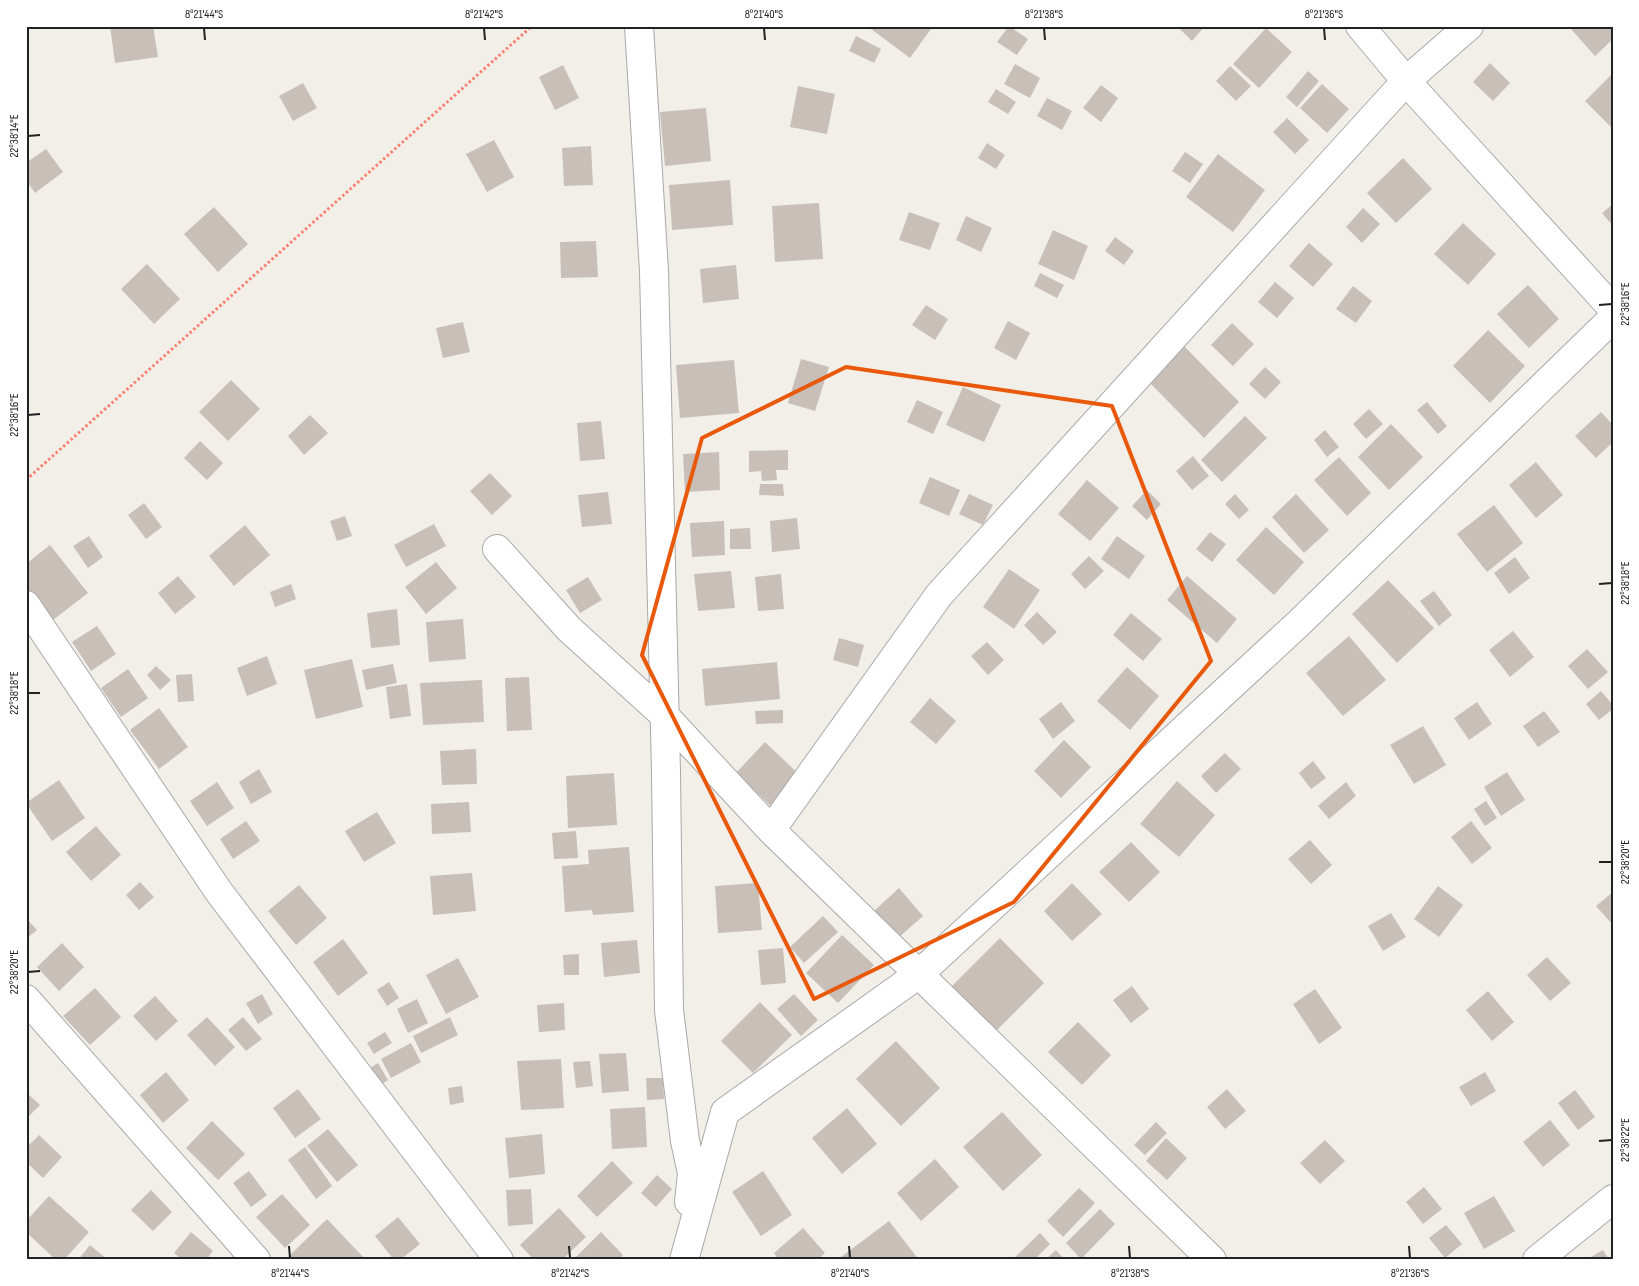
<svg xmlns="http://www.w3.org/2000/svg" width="1639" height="1286" viewBox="0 0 1639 1286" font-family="'Sofia Sans Condensed',sans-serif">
  <rect width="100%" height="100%" fill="#f2efe9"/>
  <!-- building -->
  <path fill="#c7bfb8" d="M110 26H153L158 57 115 63Z
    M872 26H933L910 58 871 29Z
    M1009 26 1028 39 1017 55 997 42Z
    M1177 26H1205L1192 41Z
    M1571 26H1608L1613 31V39L1595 56 1570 28Z
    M1266 28 1292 52 1259 88 1233 64Z
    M856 36 881 49 874 63 849 51Z
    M1490 63 1510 83 1493 101 1473 82Z
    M1015 64 1040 78 1030 98 1004 84Z
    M563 65 579 98 555 110 539 77Z
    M1230 66 1251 86 1236 101 1216 81Z
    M1308 71 1319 81 1297 107 1286 97Z
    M1611 75 1613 77V129L1585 101Z
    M303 83 317 108 293 121 279 96Z
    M1322 84 1349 109 1327 133 1300 108Z
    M1101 85 1118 98 1101 122 1083 108Z
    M798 86 835 94 827 134 790 127Z
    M996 89 1016 102 1008 114 988 102Z
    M1047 98 1072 111 1062 130 1037 116Z
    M706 108 711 161 665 166 660 112Z
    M1287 118 1309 140 1295 154 1273 132Z
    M494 140 514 177 487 192 466 154Z
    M987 143 1005 155 996 169 978 158Z
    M591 146 593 185 564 186 562 148Z
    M46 149 63 172 35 193 26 180V163Z
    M1185 152 1203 164 1190 183 1172 171Z
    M1218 154 1265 190 1233 232 1186 197Z
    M1403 158 1432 189 1396 223 1367 193Z
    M730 180 733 225 672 230 669 185Z
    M819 203 823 259 775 262 772 206Z
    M1613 204V226L1602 213Z
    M214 207 248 244 218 272 184 234Z
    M1363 208 1380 224 1362 243 1346 227Z
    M909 212 940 223 930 250 899 240Z
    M966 216 992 228 981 252 956 240Z
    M1463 223 1496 254 1468 285 1434 254Z
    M1053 230 1088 246 1074 280 1038 264Z
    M1115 237 1134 251 1124 265 1105 251Z
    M596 241 598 277 561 278 560 242Z
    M1309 243 1333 264 1313 287 1289 266Z
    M147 264 180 299 154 324 121 289Z
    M736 265 739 299 703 303 700 269Z
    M1040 273 1064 285 1057 298 1034 286Z
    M1275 282 1294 298 1277 318 1258 302Z
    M1528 285 1559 319 1529 348 1497 314Z
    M1353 286 1372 301 1356 323 1336 309Z
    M926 305 948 319 935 340 912 325Z
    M1008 321 1030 333 1016 360 994 348Z
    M463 322 470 352 443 358 436 328Z
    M1232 323 1254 344 1233 366 1211 345Z
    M1488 330 1525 366 1490 403 1453 366Z
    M1184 346 1239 402 1204 438 1149 382Z
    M801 359 829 367 815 411 788 403Z
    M734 360 739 413 680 418 676 365Z
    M1265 367 1281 382 1265 399 1249 384Z
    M231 380 260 409 228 441 199 412Z
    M963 387 1001 405 984 442 946 425Z
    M917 400 943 412 933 434 907 422Z
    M1427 402 1447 426 1438 434 1417 410Z
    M1369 409 1383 424 1366 439 1353 424Z
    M1601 412 1613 425V442L1596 458 1575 436Z
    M310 415 328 433 304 455 288 436Z
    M1245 416 1267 438 1222 482 1201 460Z
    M601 421 605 459 580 461 577 423Z
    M1391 424 1423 457 1389 490 1358 457Z
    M1325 430 1339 447 1327 457 1314 440Z
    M200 441 223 463 207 480 184 458Z
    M788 450V470H776L777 480 762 481 761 471 749 472V451Z
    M719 452 720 490 685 492 683 454Z
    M1193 456 1209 476 1192 490 1176 471Z
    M1339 457 1371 493 1347 516 1314 480Z
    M1536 462 1563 495 1536 518 1509 485Z
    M490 473 512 496 492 515 470 491Z
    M930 477 960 490 949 516 919 503Z
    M1087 480 1119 508 1090 541 1058 514Z
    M760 484H783L784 496 759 495Z
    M1147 490 1161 504 1147 520 1132 506Z
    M608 492 612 524 582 527 578 495Z
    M969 494 993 505 983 525 959 514Z
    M1235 494 1249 510 1239 519 1225 504Z
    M1296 494 1329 530 1304 553 1272 517Z
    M144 503 162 527 146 539 128 515Z
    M1494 505 1523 543 1487 572 1457 534Z
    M345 516 352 536 337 541 330 521Z
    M797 518 800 549 772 552 770 521Z
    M724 521 725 555 692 557 690 523Z
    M434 524 446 546 406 567 394 545Z
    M245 525 270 555 234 586 209 556Z
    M1266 527 1304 562 1274 595 1236 560Z
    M750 528 751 549H730V529Z
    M1210 532 1226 544 1212 562 1196 549Z
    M89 536 103 557 88 568 73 546Z
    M1117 536 1145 556 1129 579 1101 559Z
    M50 545 88 593 53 620 26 586V564Z
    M1089 556 1104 571 1085 589 1071 574Z
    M1515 557 1530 578 1509 594 1494 573Z
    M436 562 457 588 426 614 405 587Z
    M1009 569 1040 590 1014 629 983 607Z
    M731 571 735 608 698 611 694 574Z
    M781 574 784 609 758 611 755 577Z
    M178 576 196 597 175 614 158 593Z
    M1187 576 1237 619 1217 643 1167 600Z
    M588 577 602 600 580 613 566 590Z
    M1388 580 1434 628 1397 663 1352 614Z
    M291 584 296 599 275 607 270 592Z
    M1434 591 1452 615 1439 626 1420 601Z
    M397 609 400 645 371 648 367 613Z
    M1037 612 1057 632 1043 645 1024 625Z
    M1131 613 1162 639 1143 661 1113 635Z
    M463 619 466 659 429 662 426 622Z
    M97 626 116 654 91 671 72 642Z
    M1513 631 1534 657 1510 677 1489 650Z
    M1349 636 1386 680 1343 716 1306 673Z
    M839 638 864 645 858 667 833 660Z
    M987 642 1004 660 988 675 971 656Z
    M1587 649 1608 672 1588 689 1568 666Z
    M267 656 277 684 247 696 237 668Z
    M352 659 363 707 316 719 304 670Z
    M777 662 780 699 705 706 702 669Z
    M393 664 397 683 366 690 362 670Z
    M156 666 171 680 160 690 147 675Z
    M1127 667 1159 696 1130 730 1097 701Z
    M128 669 148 698 121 717 101 688Z
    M192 674 194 701 178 702 176 675Z
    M529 677 532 730 507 731 505 678Z
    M482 680 484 722 423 725 420 683Z
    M407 684 411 716 390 719 386 687Z
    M1601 691 1613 705V709L1599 720 1586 704Z
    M930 698 956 721 936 744 910 722Z
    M1061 702 1075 721 1053 739 1039 719Z
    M1477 702 1492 724 1469 740 1454 718Z
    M159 708 188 747 159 769 130 730Z
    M783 710V723L756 724 755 711Z
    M1544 711 1560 732 1538 747 1523 726Z
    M1423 726 1446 765 1414 784 1390 745Z
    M1064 740 1091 767 1061 798 1034 771Z
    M765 742 805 780 776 811 736 773Z
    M476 749 477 784 442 785 440 751Z
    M1225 753 1241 769 1216 793 1201 776Z
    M1313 761 1326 778 1311 789 1299 773Z
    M259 769 272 792 251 804 239 782Z
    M1507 772 1525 800 1501 816 1484 787Z
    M614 773 617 825 568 828 566 776Z
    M59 780 85 818 52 841 26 803Z
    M1177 781 1215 815 1179 857 1140 824Z
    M217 782 234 808 207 826 190 801Z
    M1346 782 1356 796 1329 819 1318 806Z
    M1486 801 1497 818 1485 826 1474 809Z
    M469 802 471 832 432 834 431 804Z
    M377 812 396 843 364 862 345 831Z
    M246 821 260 841 233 859 220 839Z
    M1471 821 1492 848 1472 864 1451 837Z
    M96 826 121 855 91 881 66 852Z
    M576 831 578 858 554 859 552 833Z
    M1310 840 1332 865 1311 884 1288 859Z
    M1131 842 1160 872 1129 902 1099 872Z
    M629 847 634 912 593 915 592 910 565 912 562 866 589 864 588 850Z
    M472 873 476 911 433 915 430 876Z
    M140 882 154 897 139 910 126 895Z
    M758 883 762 930 718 933 715 886Z
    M1072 883 1102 914 1072 941 1044 911Z
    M299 885 327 918 296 945 268 911Z
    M1438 886 1463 905 1439 937 1414 919Z
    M899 888 923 916 897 939 873 912Z
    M1613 892V925L1596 906Z
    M1391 913 1406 937 1383 951 1368 926Z
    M823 916 838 932 804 963 790 947Z
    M26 918 37 930 26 939Z
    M842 935 874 965 838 1003 806 973Z
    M1000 938 1044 983 996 1031 952 986Z
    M343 939 368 973 338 996 313 962Z
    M637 940 640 973 604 977 601 943Z
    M62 943 84 967 59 991 37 967Z
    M783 948 786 983 761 985 758 950Z
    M579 954V975H564L563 955Z
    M1547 957 1571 983 1550 1001 1527 975Z
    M458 958 479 997 446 1014 426 975Z
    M389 982 399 998 387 1006 377 990Z
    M1132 986 1149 1009 1131 1023 1113 1000Z
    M95 988 121 1017 90 1045 63 1016Z
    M1315 989 1342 1028 1319 1044 1293 1004Z
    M1488 991 1514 1022 1492 1041 1466 1010Z
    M262 994 273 1014 258 1024 246 1003Z
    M794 994 818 1020 801 1036 777 1009Z
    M155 996 178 1021 156 1041 133 1016Z
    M417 999 428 1023 408 1033 397 1009Z
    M760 1002 792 1035 753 1073 721 1041Z
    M564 1003 565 1030 539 1032 537 1005Z
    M207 1017 235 1047 215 1066 187 1035Z
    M243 1017 262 1039 246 1051 228 1030Z
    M450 1017 458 1035 421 1053 413 1036Z
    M1078 1022 1111 1055 1082 1085 1048 1052Z
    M385 1032 392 1043 374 1054 367 1043Z
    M896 1041 940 1088 901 1126 856 1079Z
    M411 1043 421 1062 391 1078 381 1059Z
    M626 1053 629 1091 602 1093 599 1054Z
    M561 1059 564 1108 521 1110 517 1061Z
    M590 1061 593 1086 576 1088 573 1062Z
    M378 1063 388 1080 377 1087 367 1070Z
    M166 1072 189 1100 163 1123 140 1095Z
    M1485 1072 1496 1091 1471 1106 1459 1087Z
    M646 1078H663L664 1099 647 1100Z
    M462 1086 464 1102 450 1105 448 1088Z
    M298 1089 321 1119 295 1138 273 1108Z
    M1227 1089 1246 1111 1225 1129 1207 1107Z
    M1575 1090 1595 1117 1578 1130 1558 1103Z
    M26 1092 40 1105 26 1119Z
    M645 1107 647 1147 612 1149 610 1109Z
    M847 1108 877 1144 842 1174 812 1138Z
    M1002 1112 1042 1155 1003 1191 963 1147Z
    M1550 1120 1570 1145 1543 1167 1523 1142Z
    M212 1121 245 1154 218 1180 186 1148Z
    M1156 1122 1167 1133 1145 1155 1134 1145Z
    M328 1129 358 1165 337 1182 307 1146Z
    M542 1134 545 1174 509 1178 505 1138Z
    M39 1135 62 1157 43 1178 26 1162V1148Z
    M1166 1138 1187 1158 1167 1180 1146 1161Z
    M1325 1140 1345 1161 1320 1184 1300 1163Z
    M305 1147 332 1186 316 1199 288 1160Z
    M935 1159 959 1187 921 1221 897 1193Z
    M612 1161 633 1183 597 1217 577 1196Z
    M249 1171 267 1195 251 1207 233 1183Z
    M763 1171 792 1215 761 1236 732 1192Z
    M657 1175 672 1189 656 1207 641 1193Z
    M1424 1187 1442 1209 1423 1224 1406 1202Z
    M1079 1188 1095 1203 1063 1237 1047 1221Z
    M531 1189 533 1224 508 1226 506 1190Z
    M151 1190 172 1212 153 1231 131 1210Z
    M282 1194 310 1225 285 1248 256 1217Z
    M49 1196 89 1232 64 1260H56L26 1232V1221Z
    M1494 1196 1515 1231 1484 1249 1464 1213Z
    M559 1208 586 1237 562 1260H534L520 1245Z
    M1100 1209 1115 1224 1081 1259 1066 1243Z
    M398 1217 420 1244 400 1260H394L375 1236Z
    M327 1219 366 1260H285Z
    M889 1221 919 1260H843L841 1257Z
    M1446 1225 1462 1244 1445 1258 1429 1238Z
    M803 1228 825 1253 817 1260H779L774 1253Z
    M191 1232 213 1251 206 1260H182L174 1253Z
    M601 1232 623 1255 618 1260H573Z
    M1040 1233 1050 1244 1034 1260H1012Z
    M90 1245 108 1260H78Z
    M1056 1250 1065 1260H1045Z
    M1603 1250 1609 1260H1586Z"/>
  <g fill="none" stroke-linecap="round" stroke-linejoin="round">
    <!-- minor casing -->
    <g stroke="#a9a9a9" stroke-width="30">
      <path id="minor" d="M639 26 654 271 666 772 669 1010 685 1141 692 1173 689 1202
        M1360 26 1406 81 1613 309
        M497 549 569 629 665 716 771 830 1212 1260
        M26 605 219 892 499 1260
        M771 830 939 595 1406 81 1469 26
        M26 999 256 1260
        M684 1260 725 1112 919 974 1298 624 1613 318
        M1537 1260 1613 1199"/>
    </g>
    <!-- path -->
    <path stroke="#fa8072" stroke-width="3" stroke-dasharray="2.5 2.5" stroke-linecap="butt" d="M26 480 532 26"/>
    <!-- minor -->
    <use href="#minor" stroke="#fff" stroke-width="28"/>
  </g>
  <!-- marked area -->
  <path fill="none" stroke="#e8590c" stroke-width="4" stroke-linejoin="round" d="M846 367 1112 406 1211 661 1014 902 814 999 642 655 702 438Z"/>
  <!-- ticks -->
  <path fill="none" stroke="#222" stroke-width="2" d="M204 28 205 40M484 28 485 40M764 28 765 40M1044 28 1045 40M1324 28 1325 40M28 136 40 135M1599 305 1612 304M28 415 40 414M1599 584 1612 583M28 693H40M1599 862H1612M28 972 40 971M1599 1141 1612 1140M289 1246 290 1258M569 1246 570 1258M849 1246 850 1258M1129 1246 1130 1258M1409 1246 1410 1258"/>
  <!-- border -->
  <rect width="1639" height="1286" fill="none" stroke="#ffffff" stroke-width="55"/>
  <rect x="28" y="28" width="1584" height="1230" fill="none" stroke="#222" stroke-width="2"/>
  <g font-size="12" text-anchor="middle" fill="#222">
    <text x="204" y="18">8°21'44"S</text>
    <text x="484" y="18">8°21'42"S</text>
    <text x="764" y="18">8°21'40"S</text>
    <text x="1044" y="18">8°21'38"S</text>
    <text x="1324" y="18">8°21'36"S</text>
    <text transform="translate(14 136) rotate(-90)" y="4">22°38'14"E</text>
    <text transform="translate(1625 304) rotate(-90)" y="4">22°38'16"E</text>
    <text transform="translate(14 415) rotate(-90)" y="4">22°38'16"E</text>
    <text transform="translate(1625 583) rotate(-90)" y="4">22°38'18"E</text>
    <text transform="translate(14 693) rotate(-90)" y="4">22°38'18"E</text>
    <text transform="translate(1625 862) rotate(-90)" y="4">22°38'20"E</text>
    <text transform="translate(14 972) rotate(-90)" y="4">22°38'20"E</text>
    <text transform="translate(1625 1140) rotate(-90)" y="4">22°38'22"E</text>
    <text x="290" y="1277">8°21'44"S</text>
    <text x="570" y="1277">8°21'42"S</text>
    <text x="850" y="1277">8°21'40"S</text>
    <text x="1130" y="1277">8°21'38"S</text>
    <text x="1410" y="1277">8°21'36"S</text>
  </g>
</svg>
